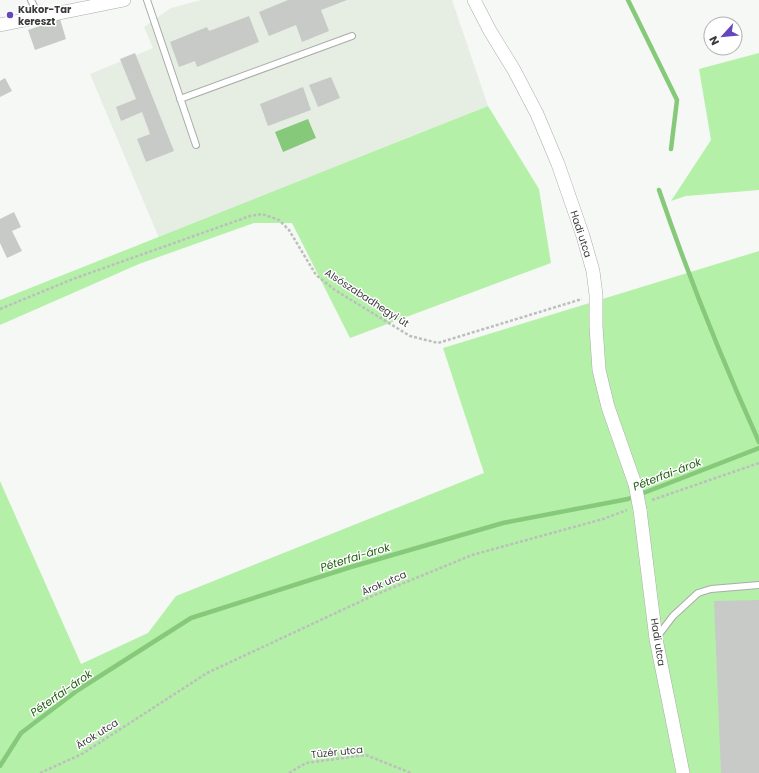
<svg xmlns="http://www.w3.org/2000/svg" width="759" height="773" viewBox="0 0 759 773" font-family="Poppins,sans-serif">
  <rect width="100%" height="100%" fill="#f5f8f5"/>
  <!-- built -->
  <path fill="#e6eee4" d="M201 0H452L488 106 159 238 90 74 153 48 144 27 171 8Z"/>
  <!-- green -->
  <path fill="#b5f0a9" d="M759 53V190L686 196 671 201 711 140 699 69Z
    M488 106 539 189 551 263 350 338 292 223H254L139 264 0 325V300Z
    M759 251V773H0V481L81 664 148 633 176 596 484 473 443 348Z"/>
  <!-- water -->
  <path fill="#87c97a" d="M308 119 316 138 283 152 275 132Z"/>
  <g fill="none" stroke-linecap="round" stroke-linejoin="round">
    <!-- stream -->
    <path stroke="#87c97a" stroke-width="4.5" d="M628 0 677 100 671 149
      M659 190C688 275 722 360 759 442
      M0 766 21 733 78 690 191 618 351 567 503 523 628 499 759 448"/>
  </g>
  <!-- building -->
  <path fill="#c7cac7" d="M288 0H347L321 10 329 31 302 42 296 25 269 36 259 12Z
    M249 16 259 42 197 67 195 61 179 67 170 42 207 27 209 31Z
    M60 19 66 39 35 50 28 30Z
    M135 53 174 151 146 162 137 139 150 134 142 112 121 121 116 107 136 99 120 59Z
    M331 77 340 98 318 107 309 85Z
    M5 78 12 91 0 97V81Z
    M303 87 311 110 268 126 260 104Z
    M14 212 21 227 12 231 22 251 7 258 0 243V219Z
    M759 600V773H721L714 601Z"/>
  <g fill="none" stroke-linecap="round" stroke-linejoin="round">
    <!-- lane casing -->
    <g stroke="#a9aca9" stroke-width="8">
      <path id="lane" d="M31 0 39 17
        M147 0 196 145
        M180 99 352 36
        M657 637 673 616 698 593 711 589 759 585"/>
    </g>
    <!-- street casing -->
    <g stroke="#a9aca9" stroke-width="14">
      <path id="street" d="M474 0 490 31 514 70 537 114 558 164 583 236 593 271 596 295V326L599 370 608 407 635 484
        M0 25 124 0
        M640 510 656 639 683 773"/>
    </g>
    <!-- path -->
    <path stroke="#bcbfbc" stroke-width="2.5" stroke-dasharray="3 2" stroke-linecap="butt" d="M0 309 73 279 250 216 262 214 279 220 289 230 316 275 335 290 410 336 438 343 582 299
      M652 500 759 463
      M40 773 82 754 207 673 370 597 472 555 603 519 627 510
      M289 773 306 763 366 755 411 773"/>
    <!-- lane -->
    <use href="#lane" stroke="#fff" stroke-width="6"/>
    <!-- street -->
    <use href="#street" stroke="#fff" stroke-width="13"/>
    <!-- street-bridge casing -->
    <g stroke="#a9aca9" stroke-width="14" stroke-linecap="butt">
      <path id="street-bridge" d="M635 484 640 510"/>
    </g>
    <!-- street-bridge -->
    <use href="#street-bridge" stroke="#fff" stroke-width="13"/>
  </g>
  <!-- markers -->
  <circle fill="#6546be" stroke="#fff" stroke-width="1.5" cx="10" cy="15" r="4"/>
  <g text-anchor="middle" dominant-baseline="central" stroke-width="3" stroke-linejoin="round" paint-order="stroke">
    <!-- poi labels -->
    <g font-size="10" font-weight="bold" fill="#3a3b3a" stroke="#fff" text-anchor="start">
      <text x="18" y="9">Kukor-Tar<tspan x="18" dy="12">kereszt</tspan></text>
    </g>
    <!-- street labels -->
    <g font-size="10" fill="#3a3b3a" stroke="#fff">
      <text transform="translate(581 234) rotate(72)">Hadi utca</text>
      <text transform="translate(367 298) rotate(33)">Alsószabadhegyi út</text>
      <text transform="translate(384 583) rotate(-23)">Árok utca</text>
      <text transform="translate(658 642) rotate(81)">Hadi utca</text>
      <text transform="translate(97 734) rotate(-32)">Árok utca</text>
      <text transform="translate(337 752) rotate(-6)">Tüzér utca</text>
    </g>
    <!-- water labels -->
    <g font-size="11" font-style="italic" fill="#216011" stroke="#fff">
      <text transform="translate(667 474) rotate(-21)">Péterfai-árok</text>
      <text transform="translate(355 557) rotate(-17)">Péterfai-árok</text>
      <text transform="translate(61 693) rotate(-35)">Péterfai-árok</text>
    </g>
  </g>
  <!-- north arrow -->
  <g transform="translate(723 36) rotate(243)"><circle r="19" fill="#ffffff" stroke="#b0b1b0"/>
  <path d="M0-3L7 15L0 10L-7 15Z" fill="#6546be"/>
  <text y="-6" font-size="11" font-weight="bold" text-anchor="middle" fill="#3a3b3a">N</text>
  </g>
</svg>
